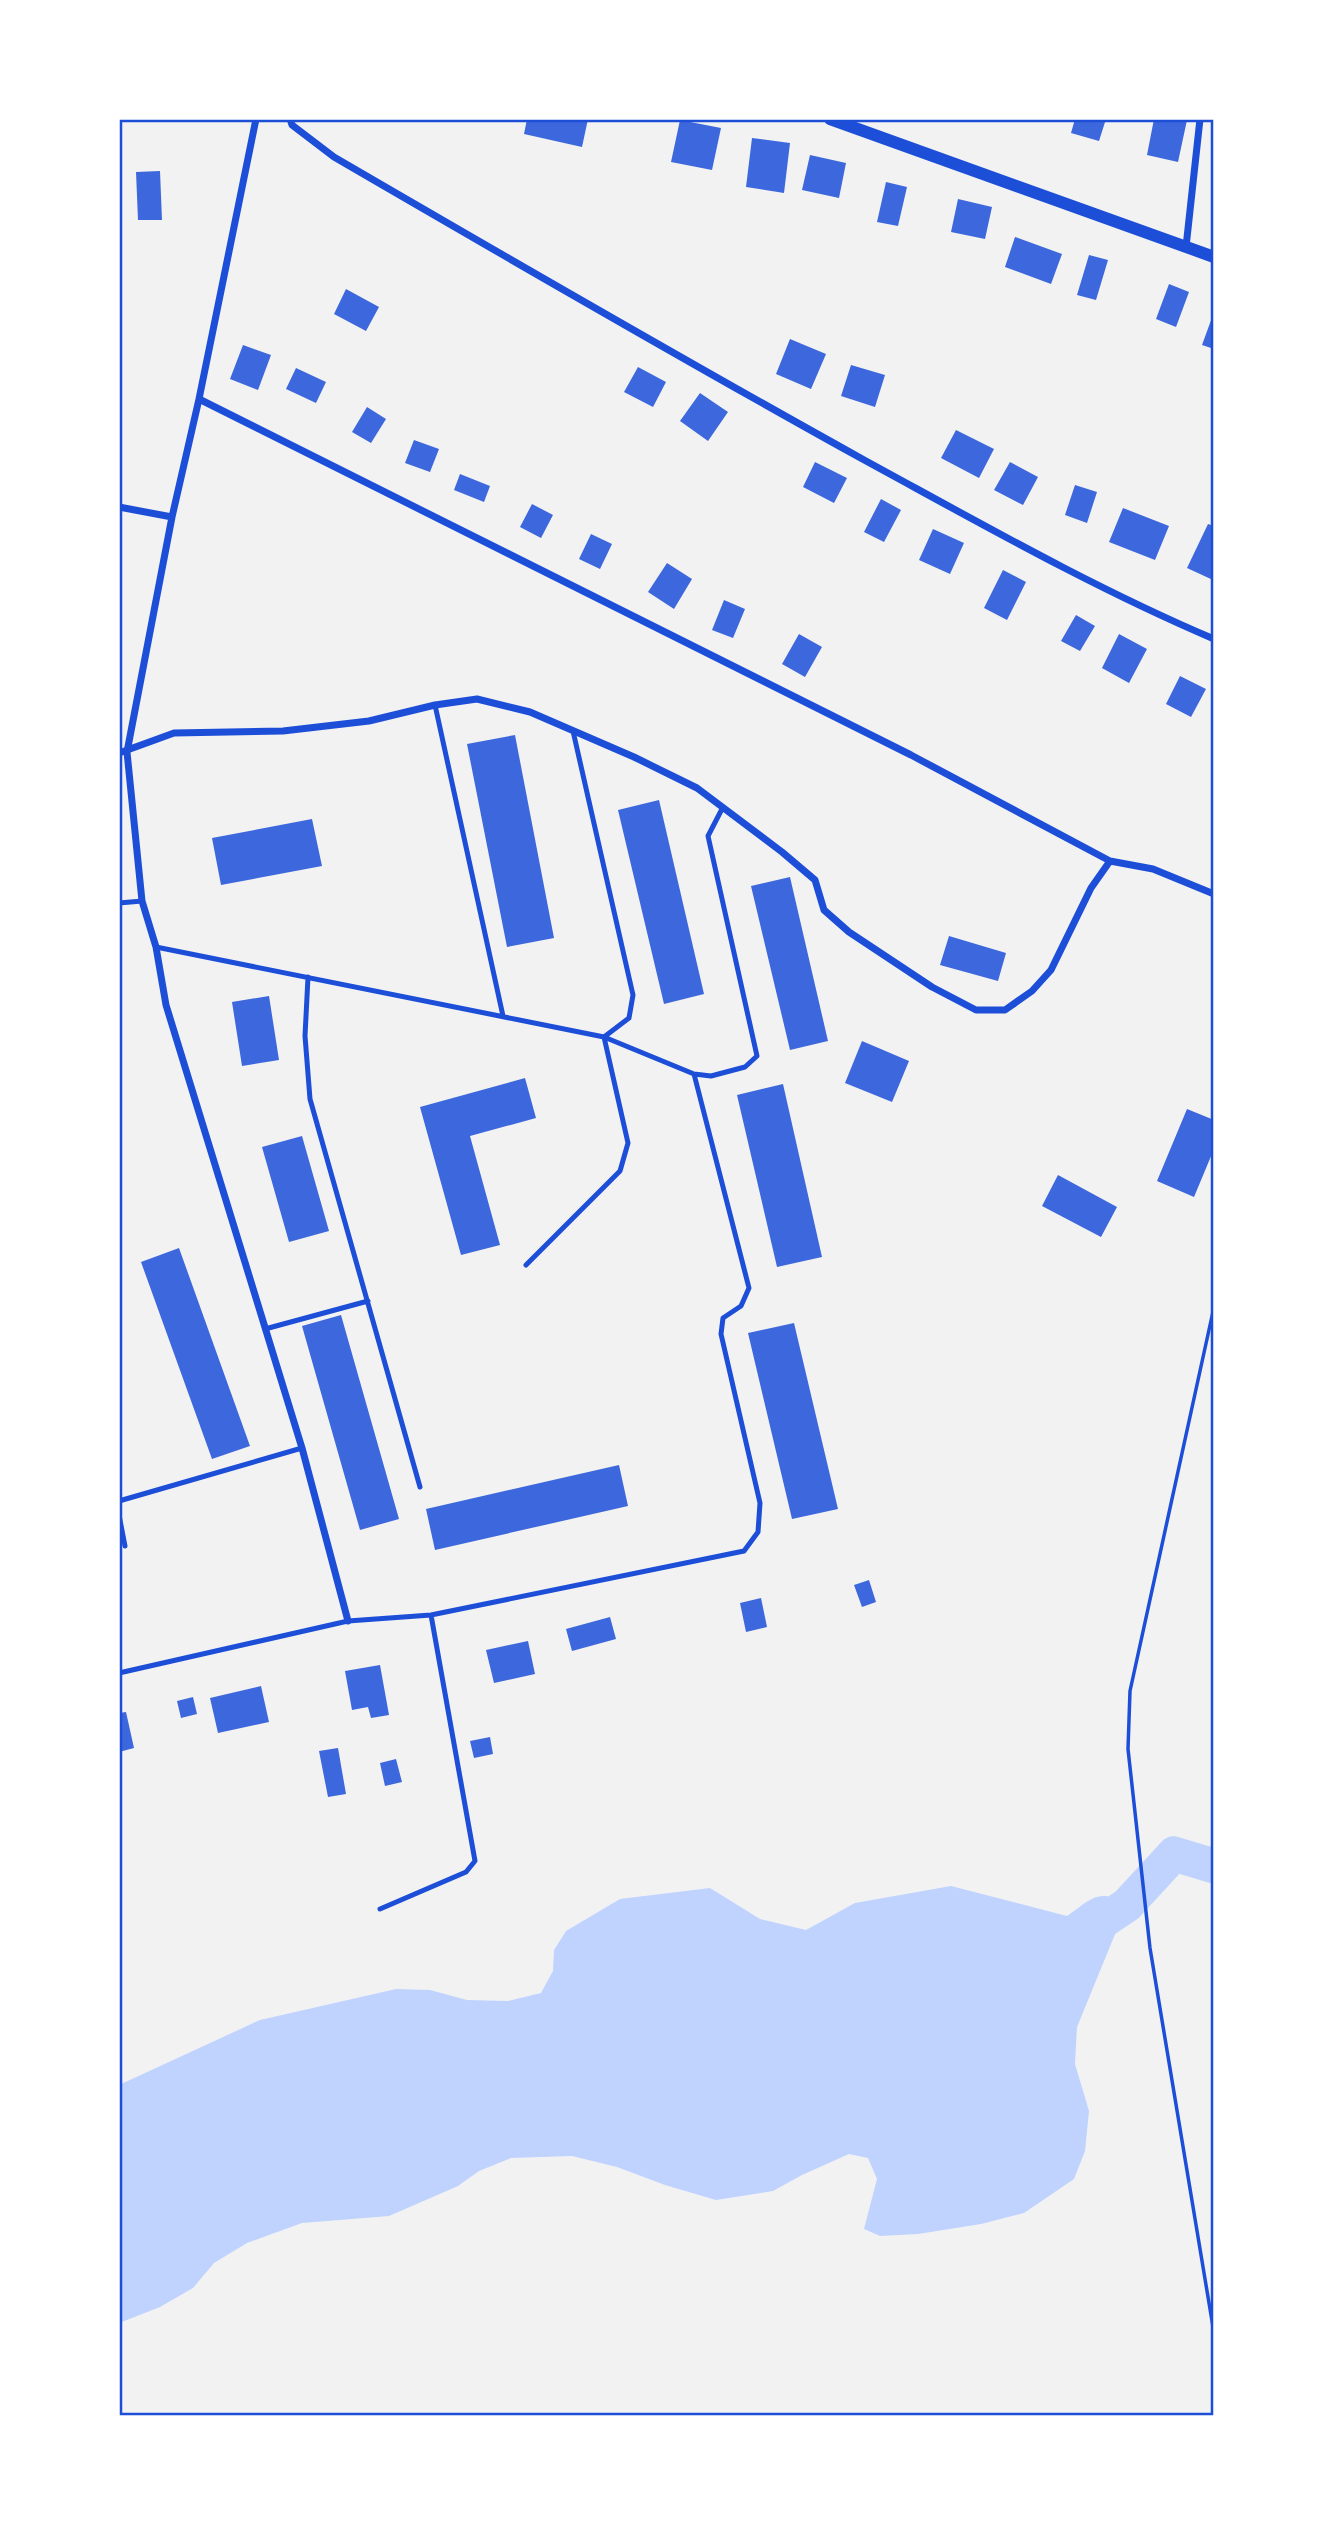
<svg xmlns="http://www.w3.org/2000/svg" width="1333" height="2535" viewBox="0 0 1333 2535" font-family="Spectral,serif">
  <rect width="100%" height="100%" fill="#f2f2f2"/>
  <!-- water -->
  <path fill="#bfd3fe" d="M951 1886 1067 1916C1092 1899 1098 1887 1127 1905L1077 2027 1075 2064 1089 2111 1085 2151 1074 2179 1024 2213 981 2224 918 2234 880 2236 864 2229 877 2179 868 2158 849 2154 802 2175 773 2191 716 2200 665 2185 617 2167 572 2156 511 2158 479 2171 458 2186 389 2216 302 2223 247 2243 214 2263 193 2288 160 2307 119 2323V2085L260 2020 396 1989 430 1990 467 2000 508 2001 541 1993 553 1971 554 1950 566 1931 620 1899 710 1888 760 1919 806 1930 855 1903Z"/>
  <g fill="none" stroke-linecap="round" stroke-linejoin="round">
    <!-- river -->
    <path stroke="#bfd3fe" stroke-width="35" d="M1088 1931 1127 1905 1174 1854 1214 1866"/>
  </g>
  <!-- building -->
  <path fill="#3d67dc" d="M527 119H588L582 147 524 134Z
    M1075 119H1106L1099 141 1071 133Z
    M1154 119 1187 120 1178 162 1147 155Z
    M680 120 721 128 712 170 671 162Z
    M752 138 790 143 784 193 746 187Z
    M810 155 846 163 839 198 802 190Z
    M160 171 162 220H138L136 172Z
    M886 182 907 187 898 226 877 222Z
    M958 199 992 207 985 239 951 232Z
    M1015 237 1062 254 1051 284 1005 267Z
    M1089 255 1108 260 1096 300 1077 295Z
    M1169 284 1189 292 1176 327 1156 319Z
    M346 289 379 307 366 331 334 314Z
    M1214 312V349L1202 345Z
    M790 339 826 354 811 389 776 374Z
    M243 345 271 355 258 390 230 379Z
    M851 365 885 375 875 407 841 396Z
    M638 367 666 382 653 407 624 392Z
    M296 368 326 382 316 403 286 389Z
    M700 393 728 412 708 441 680 421Z
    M367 407 386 419 371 443 352 432Z
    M956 430 994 449 979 478 941 458Z
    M414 440 439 449 430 472 405 463Z
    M815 462 847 478 834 503 803 487Z
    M1010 462 1038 477 1023 505 994 490Z
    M460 474 490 486 484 502 454 490Z
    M1075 485 1097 492 1087 523 1065 515Z
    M881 499 901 510 884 542 864 532Z
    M532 504 553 515 541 538 520 527Z
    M1123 508 1169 526 1155 560 1109 542Z
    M1208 524 1214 526 1213 580 1187 568Z
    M933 529 964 543 950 574 919 560Z
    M591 534 612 544 600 569 579 559Z
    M667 563 692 579 674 609 648 592Z
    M1003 570 1026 582 1007 620 984 608Z
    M724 600 745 609 733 638 712 630Z
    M1076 615 1095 626 1080 651 1061 641Z
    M799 634 822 647 805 677 782 664Z
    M1119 634 1147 649 1129 683 1102 668Z
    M1180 676 1206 689 1191 717 1166 704Z
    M515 735 554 938 507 947 467 744Z
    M659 800 704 994 664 1004 618 810Z
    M312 819 322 866 221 885 212 838Z
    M790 877 828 1041 790 1050 751 886Z
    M949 936 1006 953 998 981 940 965Z
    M269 996 279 1060 242 1066 232 1002Z
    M862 1041 909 1061 892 1102 845 1083Z
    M525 1078 536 1118 470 1136 500 1245 461 1255 420 1107Z
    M783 1084 822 1257 777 1267 737 1095Z
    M1187 1109 1214 1120V1149L1194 1197 1157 1181Z
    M302 1136 329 1231 289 1242 262 1147Z
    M1058 1175 1117 1207 1101 1237 1042 1206Z
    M179 1248 250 1446 212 1459 141 1262Z
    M341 1315 399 1519 360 1530 302 1326Z
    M794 1323 838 1509 792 1519 748 1333Z
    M619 1465 628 1506 435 1550 426 1509Z
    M869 1580 876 1602 862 1607 854 1585Z
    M761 1598 767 1627 746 1632 740 1603Z
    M610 1617 616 1639 572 1651 566 1629Z
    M528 1641 535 1674 494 1683 486 1650Z
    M380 1665 389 1715 371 1718 368 1707 352 1710 345 1671Z
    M261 1686 269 1722 218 1733 210 1698Z
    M193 1697 197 1714 181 1718 177 1701Z
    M126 1712 134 1748 119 1752V1713Z
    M490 1737 493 1754 474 1758 470 1741Z
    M338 1748 346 1794 328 1797 319 1751Z
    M396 1759 402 1782 385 1786 380 1763Z"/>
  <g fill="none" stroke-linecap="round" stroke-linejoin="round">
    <!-- path -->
    <path stroke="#1d4ed8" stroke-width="3.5" d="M1214 1307 1130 1691 1128 1749 1150 1948 1214 2333"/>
    <!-- service -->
    <path stroke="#1d4ed8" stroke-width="5" d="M435 705 503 1016
      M119 903 142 901
      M156 947 604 1037 694 1074 711 1076 745 1067 757 1056 708 836 723 807
      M308 977 305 1036 310 1099 420 1487
      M526 1265 620 1171 628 1143 604 1037 629 1018 633 995 573 731
      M265 1329 368 1301
      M119 1501 302 1448
      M119 1515 125 1546
      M119 1673 348 1621 431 1615 744 1551 758 1532 760 1503 721 1334 723 1318 741 1306 749 1288 694 1074
      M380 1909 466 1872 475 1861 431 1615"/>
    <!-- minor -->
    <path stroke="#1d4ed8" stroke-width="7" d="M256 119 199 399 172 517 127 752 142 901 156 947 166 1005 302 1448 348 1621
      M290 119 292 125 334 157C511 260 687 362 866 461 980 523 1094 588 1214 639
      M1186 247 1200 119
      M199 399 911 755 1110 861
      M119 507 172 517
      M119 753 174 733 283 731 369 721 435 705 477 699 530 712 634 757 697 788 782 852 815 880 824 910 849 932 932 987 976 1010H1005L1032 991 1051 970 1091 888 1110 861 1153 869 1214 894"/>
    <!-- tertiary -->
    <path stroke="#1d4ed8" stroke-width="12" d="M830 119 1214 257"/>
  </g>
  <!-- border -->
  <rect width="1333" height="2535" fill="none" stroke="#ffffff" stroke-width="242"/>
  <rect x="121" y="121" width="1091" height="2293" fill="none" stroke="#1d4ed8" stroke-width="2.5"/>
</svg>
